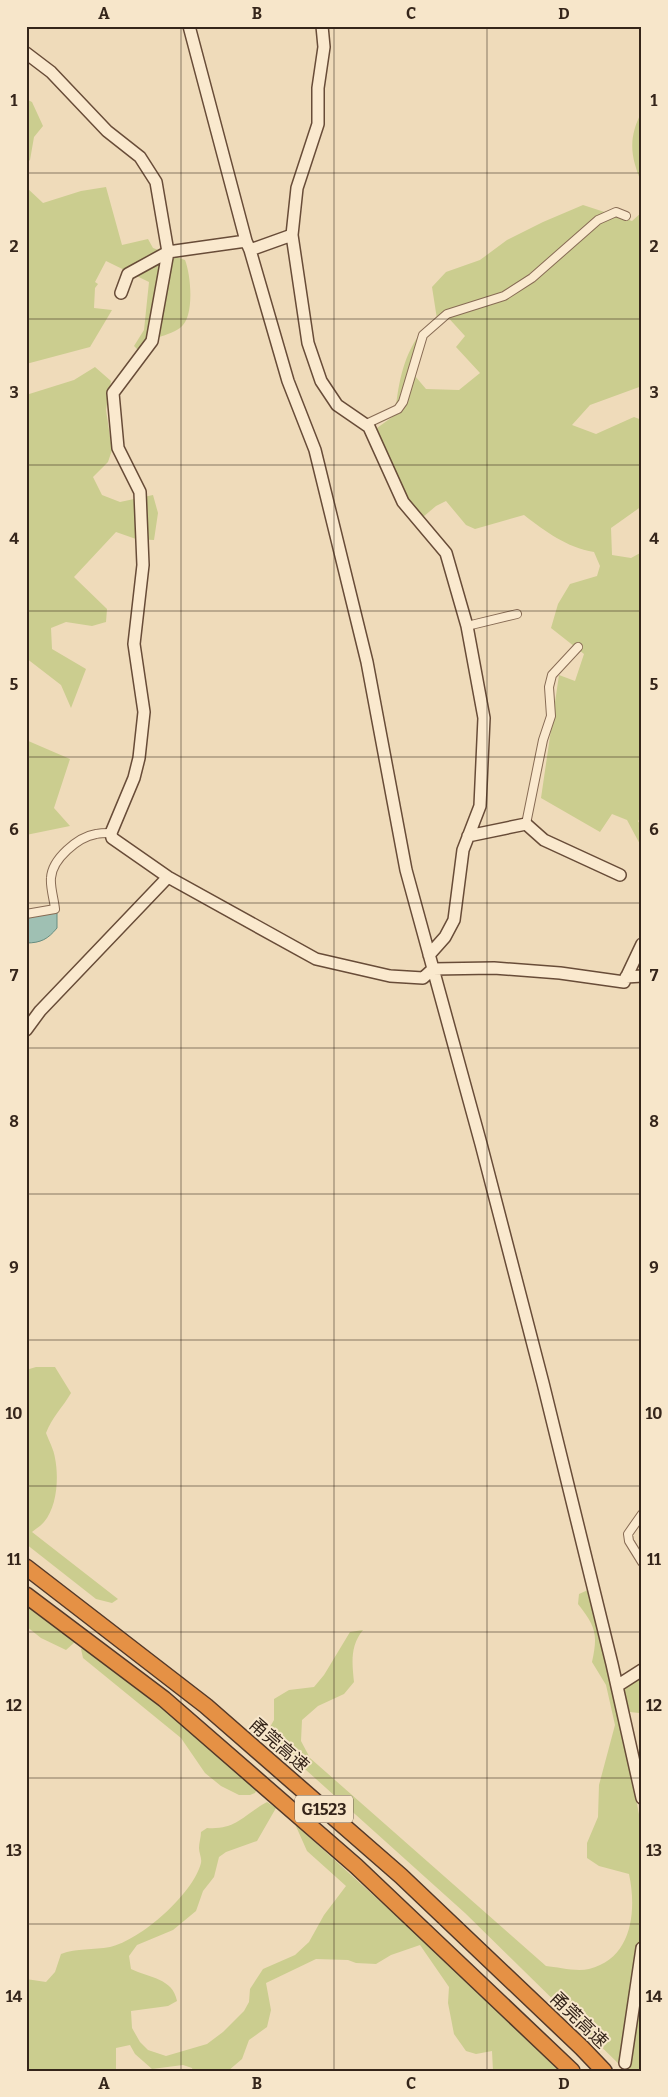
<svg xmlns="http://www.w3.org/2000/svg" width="668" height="2097" viewBox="0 0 668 2097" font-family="Bitter,'Noto Sans SC',serif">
  <rect width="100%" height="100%" fill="#efdbba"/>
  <!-- green -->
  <path fill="#cbcd8f" d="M26 99 32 102 43 126 34 137 30 160 26 163Z
    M642 111V184C630 156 628 138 642 111Z
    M26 187 43 203 81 191 106 187 122 245 148 239 153 248 185 260C191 275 195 318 180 328 165 338 153 335 139 351L134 346 144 330 149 282 106 261 95 282 98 284 95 288 94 308 112 310 90 347 26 364Z
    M583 205 632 221 642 212V386L590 405 572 425 596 434 634 417 642 420V506L611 528 612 555 631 558 642 552V816L638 821 642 828V848L627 820 612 814 600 832 541 798 559 675 575 681 584 654 551 628 558 604 570 584 597 576 600 566 594 552C566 547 546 532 524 515L475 529 466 525 446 501 436 506 423 517 410 506 382 447 377 428 395 415C398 387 402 359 419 335L415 376 426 389 459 390 480 373 456 347 465 336 444 313 437 319 432 287 446 272 480 260 507 240 543 222Z
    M95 367 111 381 106 410 112 450 108 462 93 477 102 495 120 502 153 495 158 513 154 540 136 539 116 532 74 577 107 609 106 622 92 626 66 622 51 628 52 649 86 669 71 708 61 685 26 658V395L74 380Z
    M26 740 70 759 54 808 70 826 26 835Z
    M36 1367H55L71 1393C63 1407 52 1417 46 1433 49 1441 54 1450 55 1458 59 1478 57 1507 44 1522 41 1526 35 1529 32 1532L118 1599 112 1603 96 1599 26 1544V1370Z
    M588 1590 621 1720 641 1825 642 1912 639 1940 642 1939V2071H626L465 1913 266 1734 274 1720V1699L289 1690 314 1687 324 1675 350 1632 363 1630C350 1646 352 1663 354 1682L344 1694 318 1706 302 1720 301 1741 310 1758 546 1966C558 1967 576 1972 589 1969 632 1959 637 1911 629 1874L599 1866 587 1858V1843L598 1817 599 1785 615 1725 606 1685 592 1662C598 1634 596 1627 578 1604L579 1594Z
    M26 1604 75 1642 66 1650 41 1638 26 1626Z
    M83 1648 177 1720 257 1789 255 1793 250 1795H239L221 1786 205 1773 181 1738 83 1658 81 1649Z
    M642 1674V1703L639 1713 630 1712 623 1688Z
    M267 1802 276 1808 257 1841 226 1852 219 1857 214 1877 203 1891 196 1911 173 1930 137 1945 129 1956 131 1969C149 1978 173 1978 177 2001L168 2006 131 2011 132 2028 140 2042 148 2050 166 2056 207 2044 223 2032 244 2011 249 2002 250 1989 263 1969 295 1955 309 1942 324 1915 346 1886 307 1851 295 1824 494 2005 560 2071H493L492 2051 476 2054 466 2051 454 2034 448 2003 449 1987 420 1945 391 1955 376 1964 356 1963 348 1960 316 1959 266 1983 271 2010 267 2027 249 2040 242 2059 228 2071H193L192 2068 183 2065 152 2069 135 2054 130 2045 116 2048V2071H26V1979L46 1982 55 1972 61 1954C77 1948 93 1950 110 1947 141 1940 193 1894 201 1863 202 1858 199 1853 199 1848 199 1843 201 1837 201 1832L207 1828C237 1830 243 1815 267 1802Z"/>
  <!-- water -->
  <path fill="#9fc0b3" stroke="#678d80" d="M57 910V928C48 939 41 943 26 943V917Z"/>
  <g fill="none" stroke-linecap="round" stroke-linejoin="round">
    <!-- street casing -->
    <g stroke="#876b54" stroke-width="10">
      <path id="street" d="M366 424 398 409 403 402 423 335 447 314 504 296 532 278 598 220 616 212 626 216
        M467 626 517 614
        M526 824 543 740 551 716 549 687 552 675 578 647
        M26 914 55 909C54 899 50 887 51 878 52 859 78 837 96 834 100 833 106 833 111 833
        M642 1514 628 1534 629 1541 642 1562"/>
    </g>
    <!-- secondary casing -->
    <g stroke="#684c38" stroke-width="14">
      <path id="secondary" d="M189 26 246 241 250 250 288 381 315 450 367 662 406 870 481 1144 543 1383 612 1664 642 1798
        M322 26 324 47 318 88V124L297 188 292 235 308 343 321 381 337 405 369 427 403 502 446 553 467 626 484 718 480 806 463 850 454 920 445 937 429 955
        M26 53 51 72 107 131 140 157 156 182 168 252 152 341 113 393 118 448 140 492 143 565 134 644 144 712 139 758 134 778 111 833 112 838 168 877 316 959 390 976 423 978 433 969 494 968 560 973 624 982 642 944
        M250 250 292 235
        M121 293 128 274 168 252 246 241
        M468 836 526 824 544 840 620 875
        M626 977 642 976
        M26 1030 40 1011 168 877
        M617 1686 642 1670
        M625 2063 642 1948"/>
    </g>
    <!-- highway casing -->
    <g stroke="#543929" stroke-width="18">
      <path id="highway" d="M26 1567 206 1706 401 1876 582 2048 604 2071
        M26 1595 164 1699 356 1866 572 2071"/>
    </g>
    <!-- street -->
    <use href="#street" stroke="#fae9ce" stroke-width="8"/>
    <!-- secondary -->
    <use href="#secondary" stroke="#fae9ce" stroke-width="11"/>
    <!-- highway -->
    <use href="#highway" stroke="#e59145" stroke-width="15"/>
  </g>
  <!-- grid -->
  <path fill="none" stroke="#35251a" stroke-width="1" stroke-opacity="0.55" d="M181 26V2071M334 26V2071M487 26V2071M26 173H642M26 319H642M26 465H642M26 611H642M26 757H642M26 903H642M26 1048H642M26 1194H642M26 1340H642M26 1486H642M26 1632H642M26 1778H642M26 1924H642"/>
  <g text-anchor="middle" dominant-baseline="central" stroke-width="4" stroke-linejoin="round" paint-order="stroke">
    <!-- shield labels -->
    <rect fill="#f7e6ca" stroke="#6f5f4f" stroke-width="1" x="295" y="1795.5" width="58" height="27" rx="4"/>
    <g font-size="16" font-weight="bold" fill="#35251a">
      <text x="324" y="1809">G1523</text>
    </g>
    <!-- street labels -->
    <g font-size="18" fill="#35251a" stroke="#f7e6ca">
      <text transform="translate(279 1745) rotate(41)">甬莞高速</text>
      <text transform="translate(579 2020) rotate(44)">甬莞高速</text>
    </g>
  </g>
  <!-- border -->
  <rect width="668" height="2097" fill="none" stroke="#f7e6ca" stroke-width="55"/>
  <rect x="28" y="28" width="612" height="2042" fill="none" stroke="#35251a" stroke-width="2"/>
  <g font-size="16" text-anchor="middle" font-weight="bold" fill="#35251a">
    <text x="104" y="19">A</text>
    <text x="257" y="19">B</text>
    <text x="411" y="19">C</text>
    <text x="564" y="19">D</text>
    <text x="14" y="106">1</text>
    <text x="654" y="106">1</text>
    <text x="14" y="252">2</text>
    <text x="654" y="252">2</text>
    <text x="14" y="398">3</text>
    <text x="654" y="398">3</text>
    <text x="14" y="544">4</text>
    <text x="654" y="544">4</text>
    <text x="14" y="690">5</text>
    <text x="654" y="690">5</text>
    <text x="14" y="835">6</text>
    <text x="654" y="835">6</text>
    <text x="14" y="981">7</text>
    <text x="654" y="981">7</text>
    <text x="14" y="1127">8</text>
    <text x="654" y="1127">8</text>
    <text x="14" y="1273">9</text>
    <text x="654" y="1273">9</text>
    <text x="14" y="1419">10</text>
    <text x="654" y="1419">10</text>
    <text x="14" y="1565">11</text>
    <text x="654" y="1565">11</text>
    <text x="14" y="1711">12</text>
    <text x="654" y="1711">12</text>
    <text x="14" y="1856">13</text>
    <text x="654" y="1856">13</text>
    <text x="14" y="2002">14</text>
    <text x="654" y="2002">14</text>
    <text x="104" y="2089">A</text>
    <text x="257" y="2089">B</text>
    <text x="411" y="2089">C</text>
    <text x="564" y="2089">D</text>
  </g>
</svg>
